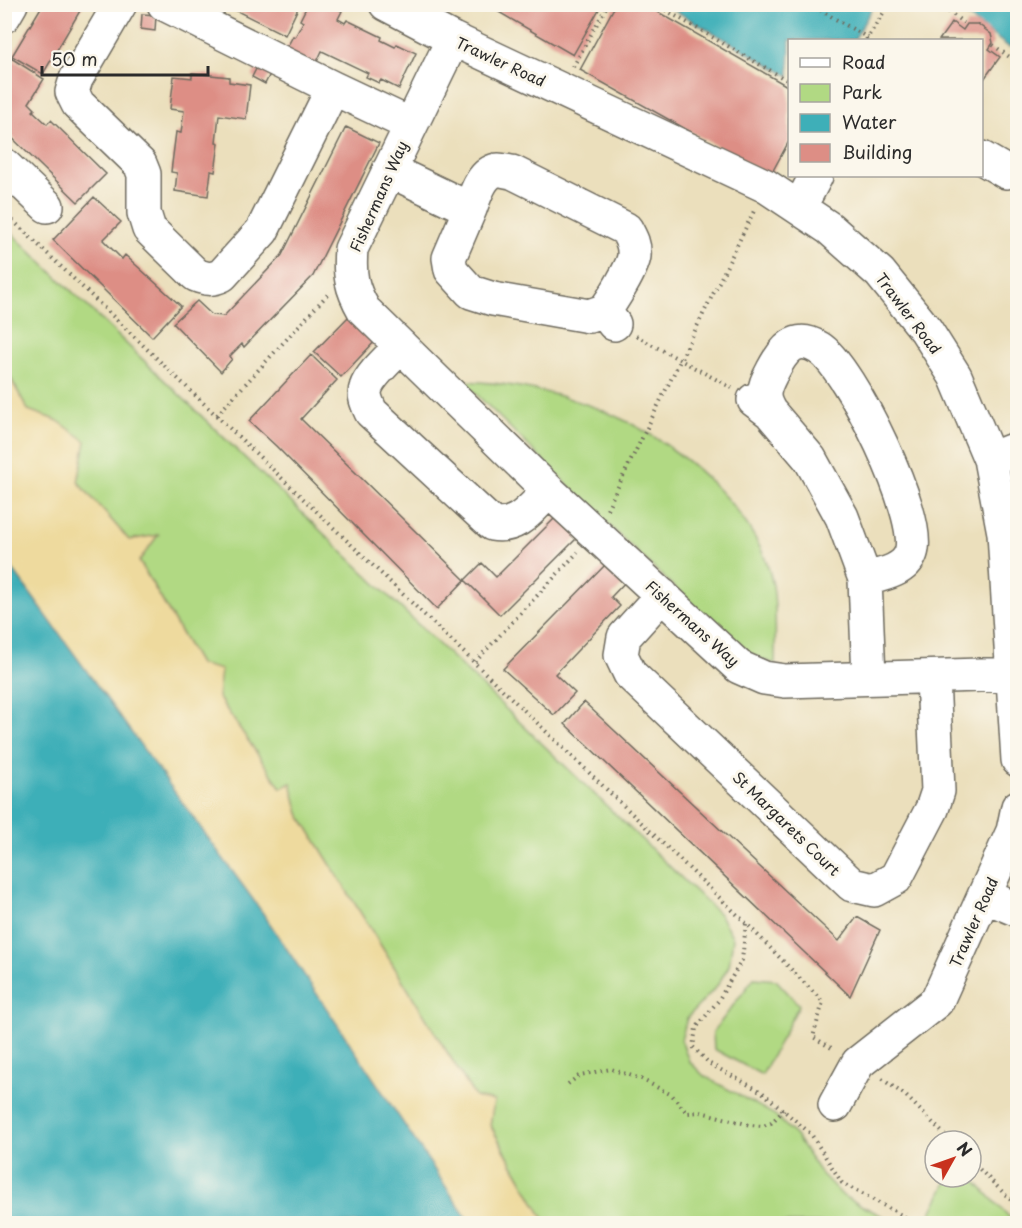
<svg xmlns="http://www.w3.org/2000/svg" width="1022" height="1228" viewBox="0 0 1022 1228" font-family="'Playpen Sans',sans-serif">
  <rect width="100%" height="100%" fill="#fbf7ec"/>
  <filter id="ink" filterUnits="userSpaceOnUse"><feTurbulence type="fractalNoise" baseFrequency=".0167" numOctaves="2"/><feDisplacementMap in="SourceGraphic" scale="12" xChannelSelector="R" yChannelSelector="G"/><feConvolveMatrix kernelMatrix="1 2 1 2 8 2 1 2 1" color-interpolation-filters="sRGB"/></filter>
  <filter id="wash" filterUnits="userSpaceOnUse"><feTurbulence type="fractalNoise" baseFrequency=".008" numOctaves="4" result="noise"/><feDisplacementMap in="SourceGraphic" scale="24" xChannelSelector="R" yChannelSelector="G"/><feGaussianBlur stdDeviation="1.35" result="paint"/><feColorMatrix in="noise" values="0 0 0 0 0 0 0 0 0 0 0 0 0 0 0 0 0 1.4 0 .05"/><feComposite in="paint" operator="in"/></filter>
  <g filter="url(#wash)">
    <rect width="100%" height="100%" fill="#ebdfbc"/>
    <!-- green -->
    <path fill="#b1d983" stroke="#6e8257" stroke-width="1.5" d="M4 226 720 915 733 938 729 966 717 986 687 1018 681 1040 689 1061 704 1076 775 1115 796 1136 819 1171 843 1196 896 1223H546L490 1124 494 1101 475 1097 299 814 291 783 281 788 218 697 139 560 158 535 129 540 78 482 58 421 28 410 5 367Z
      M463 381C520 383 579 397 630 423 690 455 760 516 773 586 777 611 775 639 775 664L755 657 734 644 595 512Z
      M754 978 776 980 799 1005 762 1075 714 1049 713 1032Z
      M949 1177H971L1015 1223H944L929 1217Z"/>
    <!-- sand -->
    <path fill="#eeda9e" stroke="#8c8264" stroke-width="1.5" d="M4 367 28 410 58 421 86 441 78 482 129 540 158 535 139 561 199 664 221 670 218 697 281 788 291 783 299 814 475 1097 494 1101 490 1125 546 1223H470L262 912 5 559Z"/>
    <!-- water -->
    <path fill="#3eafb8" stroke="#346d72" stroke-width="1.5" d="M956 4 1017 5V43L1009 47 955 7Z
      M665 5H874L854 40H790L789 76Z
      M5 559 262 912 470 1223H5Z"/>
    <g id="blocks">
      <!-- building -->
      <path fill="#dd8e85" d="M43 4H84L43 74 12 56Z
        M223 4H300L285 35Z
        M308 4H329L342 11 338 19 345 23 347 20 382 37 381 40 395 47 397 44 416 53 399 89 381 80 379 83 366 77 368 73 322 51 314 68 284 53 293 36 295 37 303 22 300 20Z
        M485 4H602L573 55Z
        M616 4H644L789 87V141L770 176 580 70Z
        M142 14 156 15 155 31 141 29Z
        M952 22 963 30 967 24H978L991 34 993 43 989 49 1000 57 984 79 982 77V40H939Z
        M11 58 44 79 29 103 35 109 33 111 47 124 51 120 106 174 78 202 4 130V70Z
        M259 63 272 70 265 84 252 77Z
        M192 73 229 77V82L250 85 246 119 219 115 216 142 219 143 215 172 211 171 208 196 175 191 177 173 171 172 176 132 181 133 184 111 170 109 174 76 192 78Z
        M346 127 379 143 313 276 244 347 242 344 230 356 232 359 221 372 173 323 197 301 212 315 224 316 282 255Z
        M94 197 121 222 103 240 122 259 125 255 181 306 152 337 53 240Z
        M352 313 378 338 341 377 314 352Z
        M311 355 337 380 301 419 465 580 437 609 276 446 249 421Z
        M560 513 581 534 500 615 465 580 482 563 496 577Z
        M611 559 630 577 611 597 620 606 555 674 575 693 554 715 503 669Z
        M584 702 839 941 857 917 880 930 850 996 565 724Z"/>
    </g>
  </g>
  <g filter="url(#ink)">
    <use href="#blocks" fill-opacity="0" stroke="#6e6a5e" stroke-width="1.5"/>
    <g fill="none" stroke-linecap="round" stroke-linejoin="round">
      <!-- minor casing -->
      <g stroke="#6e6a5e" stroke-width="36">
        <path id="minor" d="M120 4 76 79 72 92 78 104 140 164 144 174V213L149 229 196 275C206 279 212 280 222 275L262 231 333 88
          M164 4 333 88 411 125
          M386 4 453 39 766 186 829 228 880 273 926 330 955 376 990 459 1004 533 1018 760
          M4 16 11 4
          M453 39 351 249C349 274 351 288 364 310L549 491 739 667 764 678 785 681 1013 674
          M982 158 1006 172
          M4 165 47 206
          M389 170 470 209 449 258 451 270 471 292 493 299 589 316 604 311 614 324
          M799 208 816 176
          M470 209C475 196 481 173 497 170 501 169 508 172 512 172L626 229C631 238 635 245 634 256 633 267 611 303 604 311
          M401 346C391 357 370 375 366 388 363 396 368 405 371 412L492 524C518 529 531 508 549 491
          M754 400 770 412 810 459 842 517 865 579 869 678
          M770 412C767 407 764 402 764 395 764 386 769 378 773 370 783 351 795 333 819 348 849 366 924 518 911 553 905 571 881 575 865 579
          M990 459 1018 448
          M662 595 624 637 621 655 630 674 852 885 874 890 896 878 932 809 938 791 933 678
          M985 896 1018 910
          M835 1105 858 1063 937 1001 1013 831 1018 807"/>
      </g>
      <!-- path -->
      <path stroke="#6e6a5e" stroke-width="4" stroke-dasharray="1.5 4.5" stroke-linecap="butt" d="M655 4 790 82
        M810 4 868 38
        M939 4 965 24
        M866 40 889 4
        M993 45 1018 63
        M573 67 608 4
        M4 212 746 923 823 1002 813 1037 835 1050
        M636 336 732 388
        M217 415 328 294
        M607 509 755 209
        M475 662 578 552
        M746 924 742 960 718 1001 696 1028 693 1047 710 1064 762 1092 811 1134 842 1183 918 1224
        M882 1079 905 1095 951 1141
        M568 1084 580 1075 611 1069 641 1079 672 1095 687 1113 701 1112 750 1125 763 1126 771 1123 784 1110
        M971 1161 1018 1207"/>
      <!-- minor -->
      <use href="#minor" stroke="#fff" stroke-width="33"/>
    </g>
  </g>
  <g text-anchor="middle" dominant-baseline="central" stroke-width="6" stroke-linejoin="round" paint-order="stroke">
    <!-- street labels -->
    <g font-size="15" fill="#2b2b2b" stroke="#fbf7ec">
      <text transform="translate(501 61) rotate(25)">Trawler Road</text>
      <text transform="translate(378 196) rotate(-66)">Fishermans Way</text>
      <text transform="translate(909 313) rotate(53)">Trawler Road</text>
      <text transform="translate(693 623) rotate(42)">Fishermans Way</text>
      <text transform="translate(787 823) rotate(44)">St Margarets Court</text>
      <text transform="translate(973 922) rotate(-66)">Trawler Road</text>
    </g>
  </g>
  <!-- margin -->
  <rect width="1022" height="1228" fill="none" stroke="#fbf7ec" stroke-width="24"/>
  <!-- legend -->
  <rect x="788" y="39" width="195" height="138" fill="#fbf7ec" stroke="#a8a59f" stroke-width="1.5"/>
  <rect x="800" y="58" width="30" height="9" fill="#ffffff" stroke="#a8a59f" stroke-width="1.5"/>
  <text x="842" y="69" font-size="18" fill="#2b2b2b">Road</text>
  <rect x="800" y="84" width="30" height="18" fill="#b1d983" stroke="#a8a59f" stroke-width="1.5"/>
  <text x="842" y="99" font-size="18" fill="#2b2b2b">Park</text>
  <rect x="800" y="114" width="30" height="18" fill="#3eafb8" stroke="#a8a59f" stroke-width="1.5"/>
  <text x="842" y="129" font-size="18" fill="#2b2b2b">Water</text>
  <rect x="800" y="144" width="30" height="18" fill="#dd8e85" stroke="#a8a59f" stroke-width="1.5"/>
  <text x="842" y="159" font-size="18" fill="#2b2b2b">Building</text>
  <!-- north arrow -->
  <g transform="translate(953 1159) rotate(50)"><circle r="28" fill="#fbf7ec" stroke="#a8a59f" stroke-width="1.5"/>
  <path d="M0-4.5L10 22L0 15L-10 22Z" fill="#c8321e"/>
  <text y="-9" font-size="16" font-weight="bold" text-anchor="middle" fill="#2b2b2b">N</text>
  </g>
  <!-- scale -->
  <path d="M42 66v9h166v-9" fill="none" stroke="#2b2b2b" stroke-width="3"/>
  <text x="51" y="66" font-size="18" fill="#2b2b2b" stroke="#fbf7ec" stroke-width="4.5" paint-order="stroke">50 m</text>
</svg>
